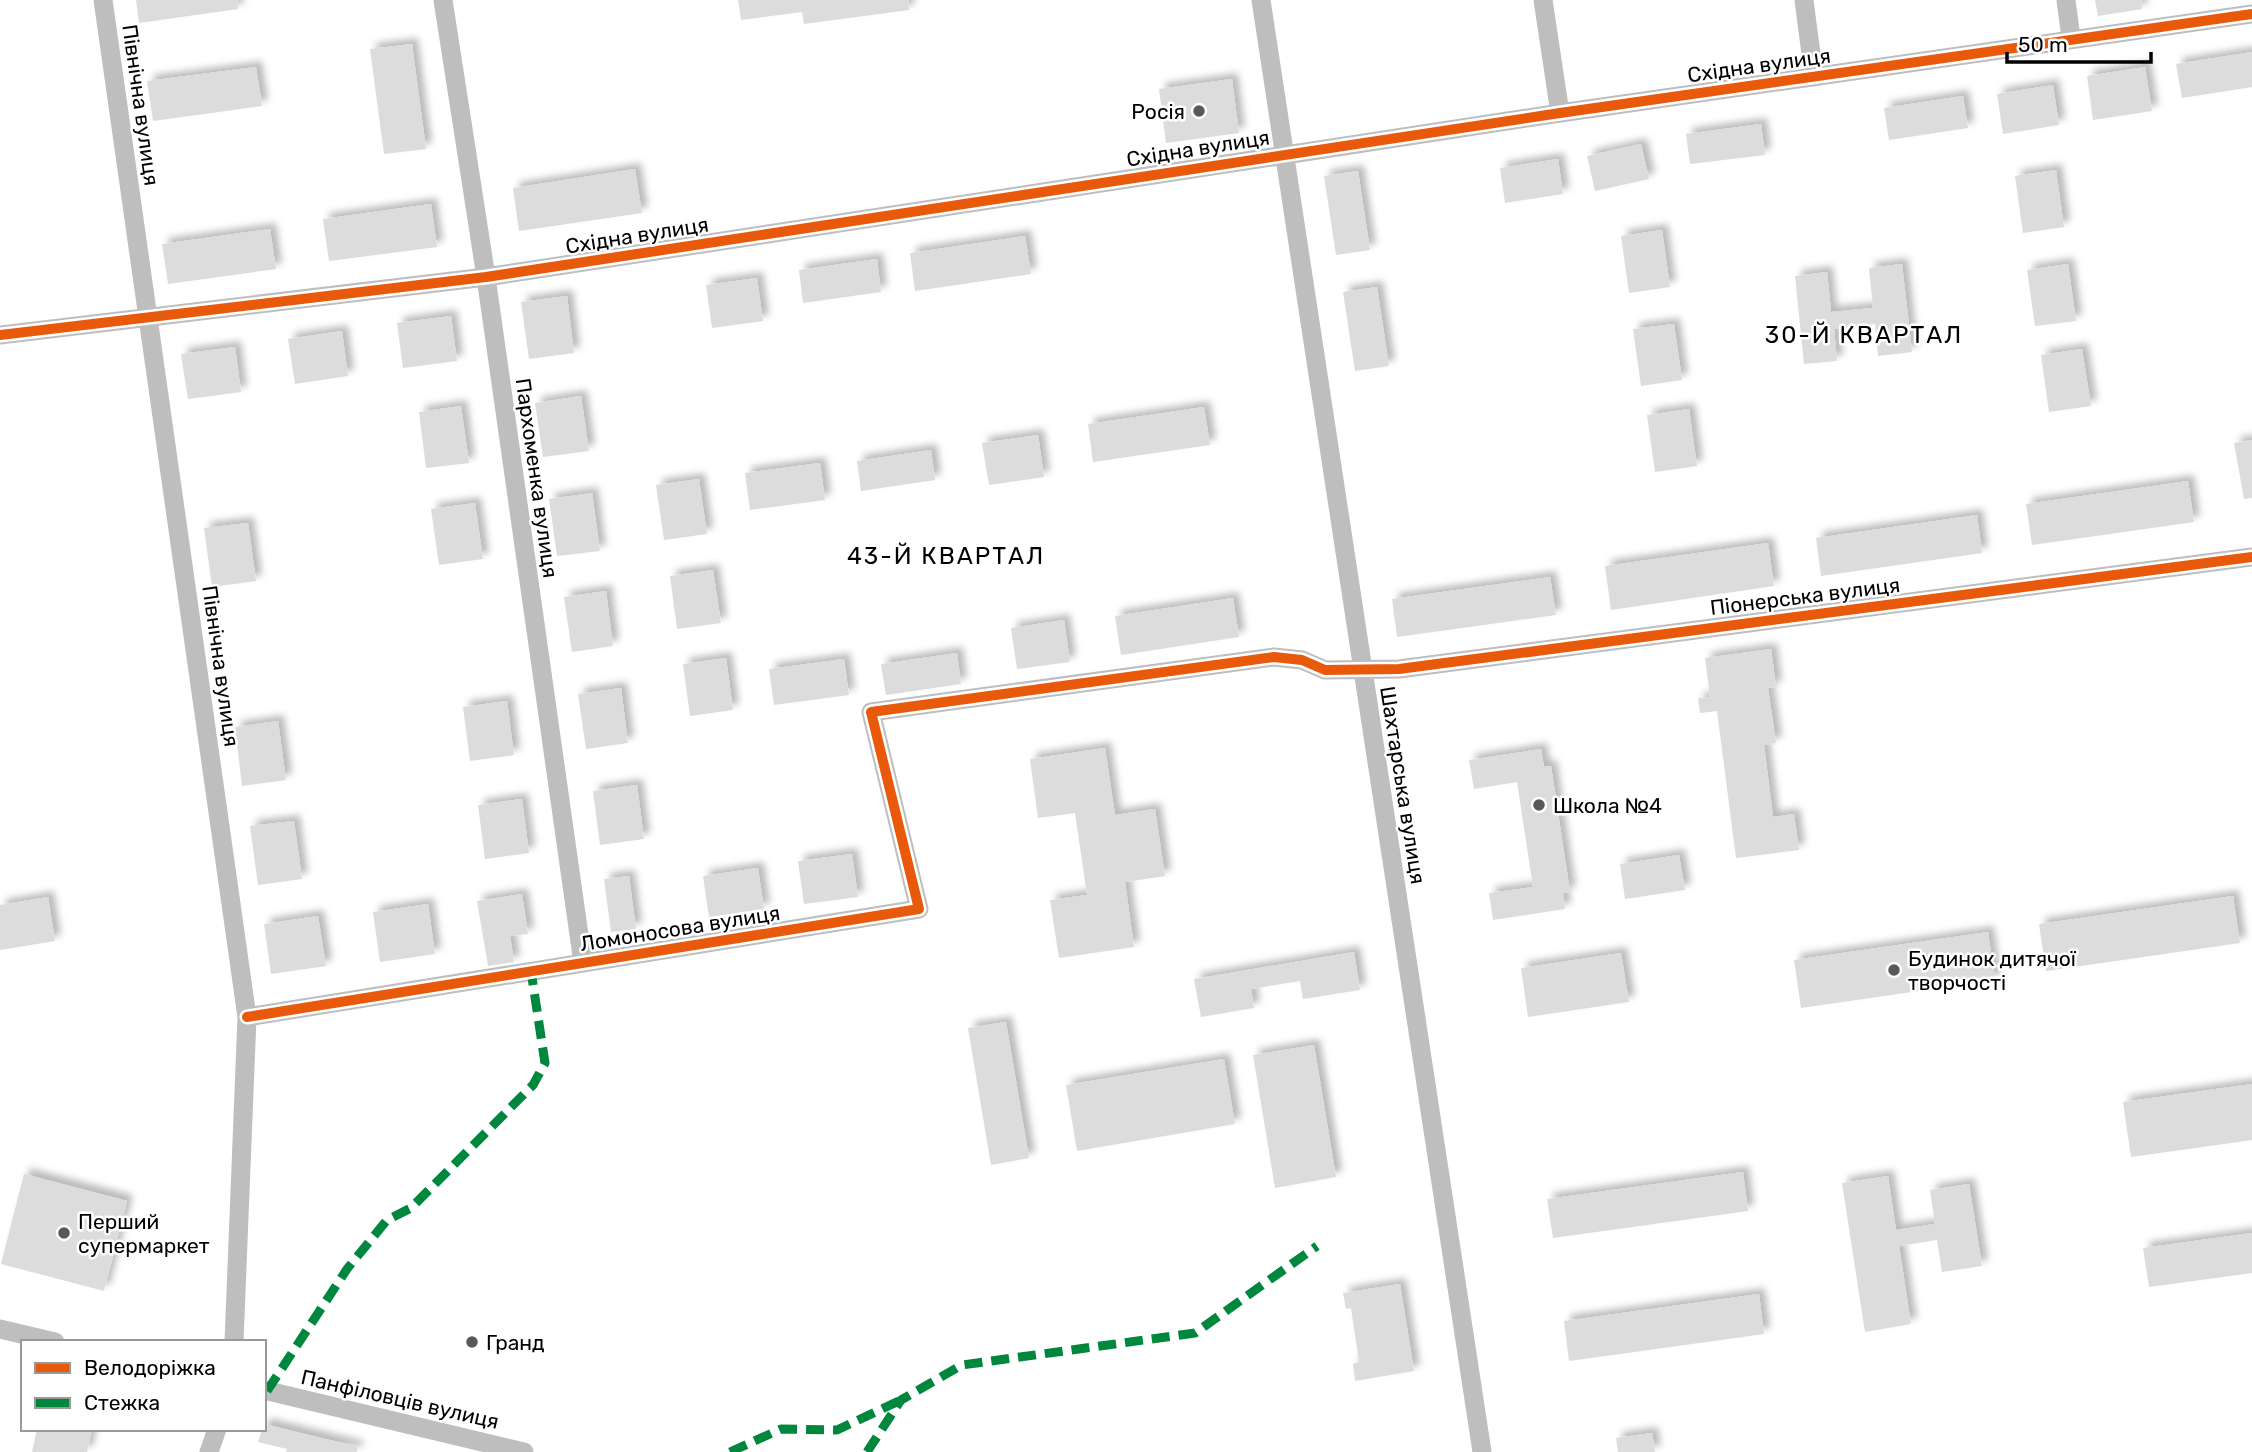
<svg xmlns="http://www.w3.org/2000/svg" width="2252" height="1452" viewBox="0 0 2252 1452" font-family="Rubik,sans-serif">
  <defs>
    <filter id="shadow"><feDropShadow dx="6" dy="-6" stdDeviation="3.5" flood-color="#0004"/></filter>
  </defs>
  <rect width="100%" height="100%" fill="#fff"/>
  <!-- building -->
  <path fill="#dcdcdc" filter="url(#shadow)" d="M136 0H237L238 9 139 23Z
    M738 0H908L909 10 804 24 802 12 741 20Z
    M2095 0H2141L2142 9 2098 16Z
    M412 44 426 149 384 154 370 49Z
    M2252 52V87L2182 98 2176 64Z
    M256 67 262 106 153 121 147 81Z
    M2145 67 2152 111 2093 120 2087 76Z
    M1232 79 1239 133 1166 143 1159 89Z
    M2053 85 2059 125 2003 134 1997 94Z
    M1963 96 1968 128 1889 140 1884 108Z
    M1761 124 1765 155 1690 164 1686 134Z
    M1641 144 1649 179 1595 191 1587 156Z
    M1558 159 1563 194 1505 203 1500 168Z
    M635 169 642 213 519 231 513 188Z
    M2056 170 2064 227 2023 233 2015 176Z
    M1358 171 1370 250 1336 255 1324 176Z
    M431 204 437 247 329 261 323 219Z
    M270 229 276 269 168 284 162 244Z
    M1662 230 1670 287 1629 293 1621 236Z
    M1025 236 1031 274 915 291 910 253Z
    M877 259 881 292 803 303 799 270Z
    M1902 264 1912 352 1878 356 1875 324 1834 329 1837 361 1804 364 1795 276 1827 272 1831 312 1873 308 1869 268Z
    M2068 264 2076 321 2035 326 2027 270Z
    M757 278 763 321 712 328 706 285Z
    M1377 287 1389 366 1355 371 1343 292Z
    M567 296 574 353 529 359 521 302Z
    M451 316 457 361 403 368 397 323Z
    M1674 324 1682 380 1641 386 1633 329Z
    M342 331 348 376 295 384 288 339Z
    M235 347 241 392 188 399 181 354Z
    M2082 349 2091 406 2049 412 2041 355Z
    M581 396 589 451 543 457 535 403Z
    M461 406 469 463 426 468 419 412Z
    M1204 407 1210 445 1093 462 1088 424Z
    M1689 409 1697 466 1655 472 1647 415Z
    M1038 435 1044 477 989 485 982 443Z
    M2252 440V498L2244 499 2234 443Z
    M931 450 935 480 861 491 857 461Z
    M820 463 825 500 750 510 745 473Z
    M699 479 707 534 664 540 656 485Z
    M2188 481 2194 522 2032 545 2026 504Z
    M592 493 600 551 557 556 549 499Z
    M475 503 483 559 439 565 431 509Z
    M1977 515 1982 553 1821 576 1816 538Z
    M248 523 256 581 212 587 204 528Z
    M1768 543 1774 586 1611 610 1605 566Z
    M713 570 721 623 677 629 670 576Z
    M1550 577 1556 615 1397 637 1392 599Z
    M606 591 613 646 572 652 564 597Z
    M1233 598 1239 637 1121 655 1115 616Z
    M1064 620 1070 662 1017 669 1011 628Z
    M1771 649 1776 687 1768 688 1776 743 1764 745 1773 817 1794 814 1799 850 1736 858 1717 711 1700 713 1698 698 1710 697 1705 658Z
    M957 653 961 684 886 695 881 664Z
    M726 658 733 710 690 716 683 664Z
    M844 659 849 695 774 705 769 669Z
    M621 688 628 743 586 749 578 694Z
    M507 701 514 755 470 761 463 707Z
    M278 721 286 780 242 786 235 727Z
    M1105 748 1115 815 1155 809 1165 876 1125 882 1134 947 1059 958 1050 900 1087 895 1075 813 1038 818 1030 759Z
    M1541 749 1544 767 1551 766 1570 892 1563 893 1565 909 1493 920 1489 893 1533 887 1517 782 1474 789 1469 760Z
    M637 785 644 839 600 845 593 791Z
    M522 799 529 853 485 859 478 805Z
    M294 821 302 879 258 885 250 826Z
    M852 854 858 897 804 904 798 861Z
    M1679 855 1685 890 1625 899 1620 864Z
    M758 868 764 909 709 917 703 876Z
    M629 876 636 929 611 932 604 879Z
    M522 894 528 934 510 936 514 962 488 966 477 901Z
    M2233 896 2240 943 2046 971 2039 924Z
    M48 897 55 941 0 950V905Z
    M428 904 435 954 380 962 373 912Z
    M318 916 326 966 271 974 264 924Z
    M1988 932 1995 980 1801 1008 1794 960Z
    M1354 952 1360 990 1303 999 1300 981 1251 989 1254 1008 1201 1017 1194 979Z
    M1621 953 1629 1002 1528 1017 1521 968Z
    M1006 1022 1029 1158 991 1165 968 1028Z
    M1314 1045 1336 1177 1275 1188 1253 1055Z
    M1224 1059 1235 1124 1077 1151 1066 1085Z
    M2252 1084V1140L2131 1157 2123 1102Z
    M1743 1172 1748 1211 1553 1238 1547 1199Z
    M24 1174 127 1201 104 1291 1 1264Z
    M1888 1176 1896 1230 1935 1224 1930 1190 1969 1184 1982 1266 1942 1272 1937 1240 1899 1246 1911 1324 1865 1332 1842 1183Z
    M2252 1233V1273L2149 1287 2143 1248Z
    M1400 1284 1414 1371 1355 1381 1353 1364 1359 1362 1351 1308 1346 1309 1343 1293Z
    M1759 1294 1764 1334 1569 1361 1564 1321Z
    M264 1424 358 1447 357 1452H286L287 1449 258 1442Z
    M37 1429H92L87 1452H32Z
    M1652 1433 1655 1452H1618L1616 1438Z"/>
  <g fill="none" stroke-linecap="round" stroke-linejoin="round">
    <!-- minor -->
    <path stroke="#bebebe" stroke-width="19" d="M103 0 247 1017 234 1342
      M443 0 486 277 583 963
      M1261 0 1482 1452
      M1543 0 1560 113
      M1804 0 1814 77
      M2066 0 2071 38
      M0 335 486 277 1560 113 2252 14
      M247 1017 919 909 871 712 1274 657 1302 660 1325 670 1399 669 2252 557
      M0 1329 55 1342
      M264 1390 524 1452
      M209 1452 217 1429"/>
    <!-- quiet -->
    <path stroke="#00873e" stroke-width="9" stroke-dasharray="18 9" stroke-linecap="butt" d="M267 1391 347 1269 387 1220 411 1208 533 1085 545 1063 531 971
      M730 1452 781 1429 837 1430 901 1400
      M867 1452 901 1400 962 1365 1195 1333 1317 1246"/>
    <!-- cycleway casing -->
    <g stroke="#fff" stroke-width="15">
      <path id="cycleway" d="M0 335 486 277 1560 113 2252 14
        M247 1017 919 909 871 712 1274 657 1302 660 1325 670 1399 669 2252 557"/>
    </g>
    <!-- cycleway -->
    <use href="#cycleway" stroke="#e8590c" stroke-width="10"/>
  </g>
  <!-- markers -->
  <g fill="#595959" stroke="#fff" stroke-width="2.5">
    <circle cx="1199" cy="111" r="7"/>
    <circle cx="1539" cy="805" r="7"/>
    <circle cx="1894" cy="970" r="7"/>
    <circle cx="64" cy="1233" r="7"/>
    <circle cx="472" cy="1342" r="7"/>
  </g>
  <g text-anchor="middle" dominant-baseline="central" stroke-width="5" stroke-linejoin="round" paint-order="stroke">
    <!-- street labels -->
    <g font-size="21" fill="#000" stroke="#fff">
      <text transform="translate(1759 65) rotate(-8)">Східна вулиця</text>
      <text transform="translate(141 105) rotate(82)">Північна вулиця</text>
      <text transform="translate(1198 148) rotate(-9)">Східна вулиця</text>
      <text transform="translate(637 235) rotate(-9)">Східна вулиця</text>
      <text transform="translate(537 478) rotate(82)">Пархоменка вулиця</text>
      <text transform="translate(1805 596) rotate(-7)">Піонерська вулиця</text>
      <text transform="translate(221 666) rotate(82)">Північна вулиця</text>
      <text transform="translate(1403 785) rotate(81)">Шахтарська вулиця</text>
      <text transform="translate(680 928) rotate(-9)">Ломоносова вулиця</text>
      <text transform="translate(400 1399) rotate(13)">Панфіловців вулиця</text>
    </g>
    <!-- poi labels -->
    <g font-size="21" fill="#000" stroke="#fff" text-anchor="start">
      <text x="1185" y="111" text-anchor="end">Росія</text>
      <text x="1553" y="805">Школа №4</text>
      <text x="1908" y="958">Будинок дитячої<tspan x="1908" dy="24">творчості</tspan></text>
      <text x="78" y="1221">Перший<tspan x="78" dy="24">супермаркет</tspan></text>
      <text x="486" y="1342">Гранд</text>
    </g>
    <!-- quarter labels -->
    <g font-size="24" letter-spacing="2" fill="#000" stroke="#fff">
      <text x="1864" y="335">30-Й КВАРТАЛ</text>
      <text x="946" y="556">43-Й КВАРТАЛ</text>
    </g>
  </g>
  <!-- legend -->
  <rect x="21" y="1340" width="245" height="91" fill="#ffffff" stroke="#999999" stroke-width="2"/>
  <rect x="35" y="1363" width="35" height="10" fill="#e8590c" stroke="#999999" stroke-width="2"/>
  <text x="84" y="1375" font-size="21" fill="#000000">Велодоріжка</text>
  <rect x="35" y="1398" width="35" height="10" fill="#00873e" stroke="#999999" stroke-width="2"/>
  <text x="84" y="1410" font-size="21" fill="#000000">Стежка</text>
  <!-- scale -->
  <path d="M2007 52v10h144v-10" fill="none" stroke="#000000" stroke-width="3.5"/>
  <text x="2018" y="52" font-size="21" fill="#000000" stroke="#ffffff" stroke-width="5" paint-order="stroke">50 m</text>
</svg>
